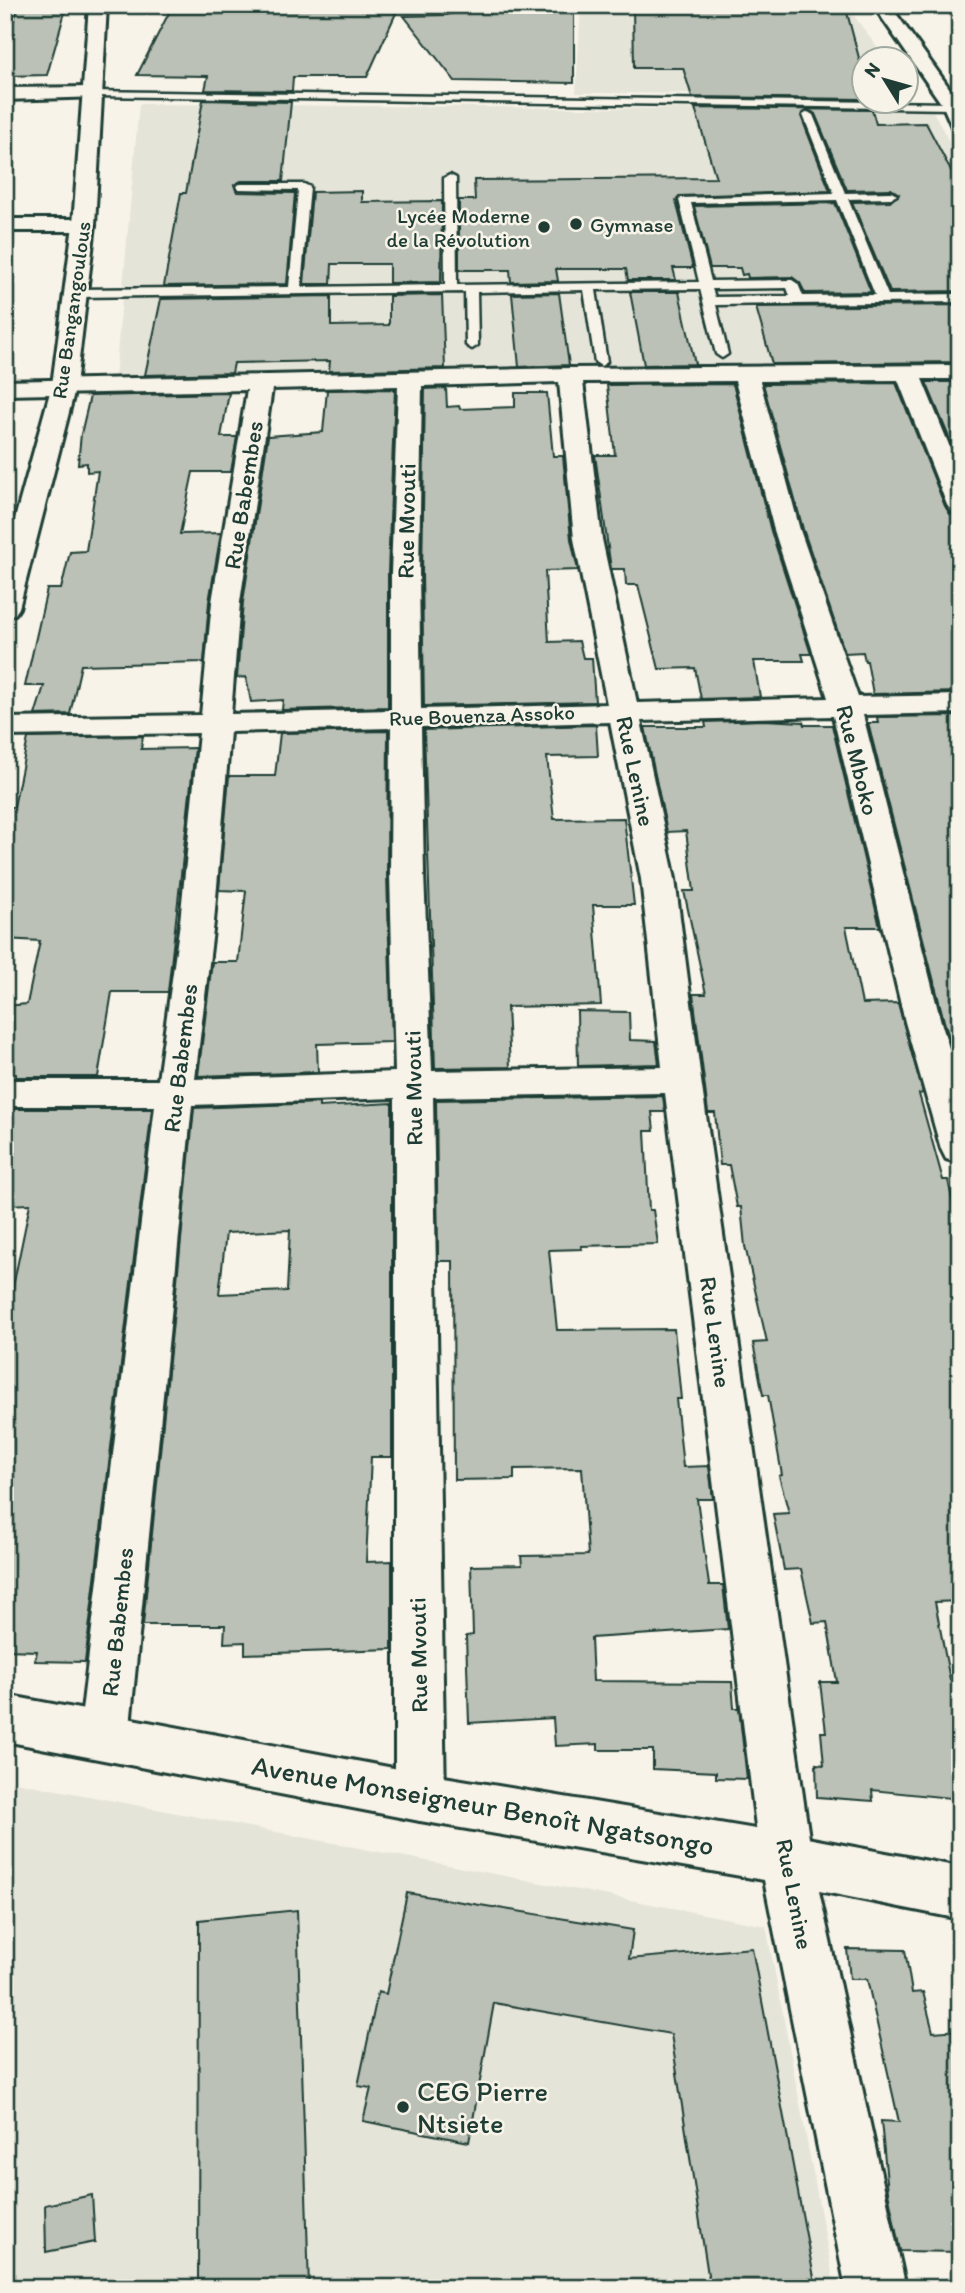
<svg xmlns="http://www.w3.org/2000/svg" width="965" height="2293" viewBox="0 0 965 2293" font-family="Itim,sans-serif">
  <rect width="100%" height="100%" fill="#f7f3e8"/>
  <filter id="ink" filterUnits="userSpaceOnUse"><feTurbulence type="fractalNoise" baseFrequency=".0143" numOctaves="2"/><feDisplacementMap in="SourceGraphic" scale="14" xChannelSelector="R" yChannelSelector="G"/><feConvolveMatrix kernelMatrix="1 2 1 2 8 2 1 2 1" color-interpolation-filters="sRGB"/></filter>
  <g filter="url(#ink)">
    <!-- built -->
    <path fill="#e5e4d9" d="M581 5H846L886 59 864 60 863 95 576 93Z
      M139 104 933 111 960 163V362L115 377Z
      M5 1780 766 1926 835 2288H5Z"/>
    <!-- building -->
    <path fill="#bbc1b6" stroke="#1f3d34" stroke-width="2" fill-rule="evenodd" d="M19 5H67L47 75 5 76V46Z
      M173 5H372L396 13 367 77H293L292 91 205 90 208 76 137 75Z
      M488 5H574V83L455 81 404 16 446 15Z
      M633 5H845L864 77V99L692 97 683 68H634Z
      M203 100 291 102 283 181H241L234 185 237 192 295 193 287 284 164 286 181 193H186Z
      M695 108 872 110 876 124 926 123 960 188V291L890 292 852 202 891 201 899 194 891 189 847 190 815 114 809 110 801 116 830 191 679 196 676 201 693 268H673L676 280H628L626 269H556L558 281 511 282 510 270H459V200H475L474 180 716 178Z
      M362 191V202L442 201 441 282 389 283V264H332L331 284H304L312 192Z
      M835 203 871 292 805 293 800 283 792 277 748 278 747 274 742 275 740 268H710L694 206Z
      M630 292H679L695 364 644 365Z
      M559 293 569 365 519 367 512 294Z
      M442 295 445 368 329 371 330 361 234 363 232 373 145 375 161 299 331 296V326L389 325V296Z
      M960 305V362L772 364 756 307Z
      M926 382H960V464Z
      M896 383 945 506 950 514 960 515V692L873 694 867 661H865L863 652 845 653 803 529 763 384Z
      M733 384 771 531 811 654H802L804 661H754L760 697 701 699 695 668 659 669 638 585H626L625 569H611L595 455H615L607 385Z
      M446 388 447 407 459 406 460 409 515 407V393H547L553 456H563L571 539 578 570 545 571 549 642 579 641 583 658H592L595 702 424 706 422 573 425 389Z
      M395 389 388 573V707L282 710 283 700 251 702 246 677 237 678 243 602 268 436 323 432 327 390Z
      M229 393 221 437H237L231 472H193L180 534 221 533 209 602 204 662 81 665 70 714 35 715 44 686H25L47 589H61L70 552 86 551 98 471 87 472V463L78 464 81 434 90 396Z
      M960 716V1074L944 1021 868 723H878L877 717Z
      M764 720 803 722 804 725H832L880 927H846L862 1004 898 1003 923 1093 919 1094 943 1180H948L960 1237V1601L935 1602 950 1680H955L960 1707V1799L872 1790 873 1801 817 1797 816 1764 824 1765 821 1732H826L820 1682H837L827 1622 813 1623 801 1569 784 1570 773 1514 789 1513 779 1476 782 1475 768 1395H763L753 1343 767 1342 745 1246 741 1207H737L729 1165H720L715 1113H708L704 1080 693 994H706L684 891H694L686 831 667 832 645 727H706L705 722Z
      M596 725 598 756 547 757 554 819 624 818 634 905H593L601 1005 507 1007 510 1067 435 1068 424 730Z
      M388 731 387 874 392 1042 317 1044 318 1072 198 1076 212 962H238L246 891 219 890 229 776H275L280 733Z
      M143 736 141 749 195 748 168 992H112L98 1077H16V1074H5V1006L27 1004 40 941 5 939V807H14L28 738Z
      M577 1011 629 1012 630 1040 656 1041 659 1064 578 1066Z
      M663 1096 665 1112H652L654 1131H645L649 1210H653L658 1244 581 1246 582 1249 549 1250 557 1330 674 1329 681 1399H676L683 1467 709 1466 713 1499H697L709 1585H723L728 1629 591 1638 593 1681 732 1682 734 1708H739L747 1779 716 1778V1772L653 1769V1750H598V1744L555 1746 553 1718 469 1723 466 1636 473 1635 471 1566 522 1565 521 1556 588 1555 582 1468 514 1469V1479L454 1480 453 1261H438L436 1100Z
      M319 1103V1107L392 1103V1457H371L366 1562 392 1561V1649L245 1654V1642L224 1643 225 1625H143L194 1108ZM290 1230 287 1291 219 1294 226 1233Z
      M10 1109H152L85 1662 35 1661 37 1651 5 1650V1311H8L30 1204 5 1205V1132Z
      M407 1893 633 1930 629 1959 752 1948 816 2288H710L671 2034 494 2003 469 2142 363 2121 371 2088 358 2086 378 1992 386 1994Z
      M297 1910 309 2288H198L199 1920Z
      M847 1949 905 1950 912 1993 923 1992 933 2032 960 2030V2252L900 2251 888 2192 881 2121 899 2122 867 1979H850Z
      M92 2195 95 2242 46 2252 45 2205Z"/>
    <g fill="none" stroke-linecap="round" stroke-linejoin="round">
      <!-- service casing -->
      <g stroke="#1f3d34" stroke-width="5">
        <path id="service" d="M89 91 952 103 957 106 952 109 93 96 89 95Z
          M808 112 813 115 845 193 891 192 897 195 891 198 848 199 888 295 960 294V302L716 305 728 354 722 358 716 354 700 289 596 290 607 362 601 366 595 362 584 290 477 292 478 345 472 349 466 345 465 292 78 297 72 293 78 289 289 287 298 190 237 189V185L241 184H304L310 187 301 287 445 285 444 178 450 175 456 178 457 285 699 282 679 200 681 198 834 193 803 115ZM837 200 875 295 803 296 798 284 792 280 711 281 691 203ZM787 288 790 296 715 297 712 289Z"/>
      </g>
      <!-- minor casing -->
      <g stroke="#1f3d34" stroke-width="6">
        <path id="minor" d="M873 5H890L960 103V131L953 129 943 106Z
          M93 87 100 89 102 93 100 97 5 100V88Z
          M5 219H84L91 221 95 225 91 229 84 231H5Z
          M960 365V379H922L960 472V513L951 511 947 505 898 380 760 381 800 530 858 697 960 695V713L863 715 941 1022 960 1084V1163L946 1159 941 1149 905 1022 833 716 641 721 675 879 701 1080 812 1859 804 1877 786 1884 768 1877 760 1859 665 1093 433 1097 445 1797 438 1814 420 1821 402 1814 395 1797V1098L192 1105 129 1736 122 1752 104 1759 86 1752 79 1736 155 1106H5V1080H158L180 922 199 733 5 736V718L201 715 212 602 247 390 5 395V381L570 368ZM735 381 774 530 828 698 637 703 602 539 583 382ZM559 382 574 539 607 704 421 709 419 573 422 386ZM398 386 391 573V710L231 714 240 602 272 389ZM610 722 641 879 662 1067 432 1071 424 874 421 727ZM391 728 390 874 395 1072 195 1079 214 922 230 732Z"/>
      </g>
      <!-- tertiary casing -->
      <g stroke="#1f3d34" stroke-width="6">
        <path id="tertiary" d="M89 5H107L95 225 76 385 19 608 15 614 5 616V555L52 385 73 225Z
          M5 1695 420 1773 786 1834 960 1867V1919L819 1891 906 2288H846L764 1880 420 1821 5 1741Z"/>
      </g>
      <!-- service -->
      <use href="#service" fill="#f7f3e8" fill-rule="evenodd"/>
      <!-- minor -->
      <use href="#minor" fill="#f7f3e8" fill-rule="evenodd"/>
      <!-- tertiary -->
      <use href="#tertiary" fill="#f7f3e8" fill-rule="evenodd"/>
    </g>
  </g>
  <!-- markers -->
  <g fill="#1f3d34" stroke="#f7f3e8" stroke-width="2.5">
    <circle cx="576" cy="224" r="7"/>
    <circle cx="544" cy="227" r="7"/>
    <circle cx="403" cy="2107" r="7"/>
  </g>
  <g text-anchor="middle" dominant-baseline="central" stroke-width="5" stroke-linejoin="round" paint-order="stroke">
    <!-- far-poi labels -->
    <g font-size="21" fill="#1f3d34" stroke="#f7f3e8" text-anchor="end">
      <text x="530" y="215">Lycée Moderne<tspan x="530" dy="24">de la Révolution</tspan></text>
      <text x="590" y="224" text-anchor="start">Gymnase</text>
    </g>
    <!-- far-street labels -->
    <g font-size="21" fill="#1f3d34" stroke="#f7f3e8">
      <text transform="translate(71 310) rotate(-82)">Rue Bangangoulous</text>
      <text transform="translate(482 715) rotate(-2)">Rue Bouenza Assoko</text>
    </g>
    <!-- street labels -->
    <g font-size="24" fill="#1f3d34" stroke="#f7f3e8">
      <text transform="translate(243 495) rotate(-81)">Rue Babembes</text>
      <text transform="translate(406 521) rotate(-89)">Rue Mvouti</text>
      <text transform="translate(858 760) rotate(76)">Rue Mboko</text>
      <text transform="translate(636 771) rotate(78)">Rue Lenine</text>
      <text transform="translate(180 1058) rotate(-83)">Rue Babembes</text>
      <text transform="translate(413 1088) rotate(-91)">Rue Mvouti</text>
      <text transform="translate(716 1332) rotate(82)">Rue Lenine</text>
      <text transform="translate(117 1622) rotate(-84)">Rue Babembes</text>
      <text transform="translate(418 1655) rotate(-91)">Rue Mvouti</text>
      <text transform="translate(795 1894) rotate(79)">Rue Lenine</text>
    </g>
    <!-- near-street labels -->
    <g font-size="28" fill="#1f3d34" stroke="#f7f3e8">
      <text transform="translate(483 1805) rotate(10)">Avenue Monseigneur Benoît Ngatsongo</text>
    </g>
    <!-- near-poi labels -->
    <g font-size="28" fill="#1f3d34" stroke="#f7f3e8" text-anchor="start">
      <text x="417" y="2091">CEG Pierre<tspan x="417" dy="32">Ntsiete</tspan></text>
    </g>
  </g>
  <!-- margin -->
  <rect width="965" height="2293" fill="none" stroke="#f7f3e8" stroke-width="28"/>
  <rect x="14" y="14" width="937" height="2265" fill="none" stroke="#1f3d34" stroke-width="2.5" filter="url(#ink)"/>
  <!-- north arrow -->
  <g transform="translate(885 80) rotate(307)"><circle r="33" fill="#f7f3e8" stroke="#a1aaa0" stroke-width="2"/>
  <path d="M0-5L12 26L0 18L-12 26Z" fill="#1f3d34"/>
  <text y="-10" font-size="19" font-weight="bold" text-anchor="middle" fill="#1f3d34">N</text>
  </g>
</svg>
